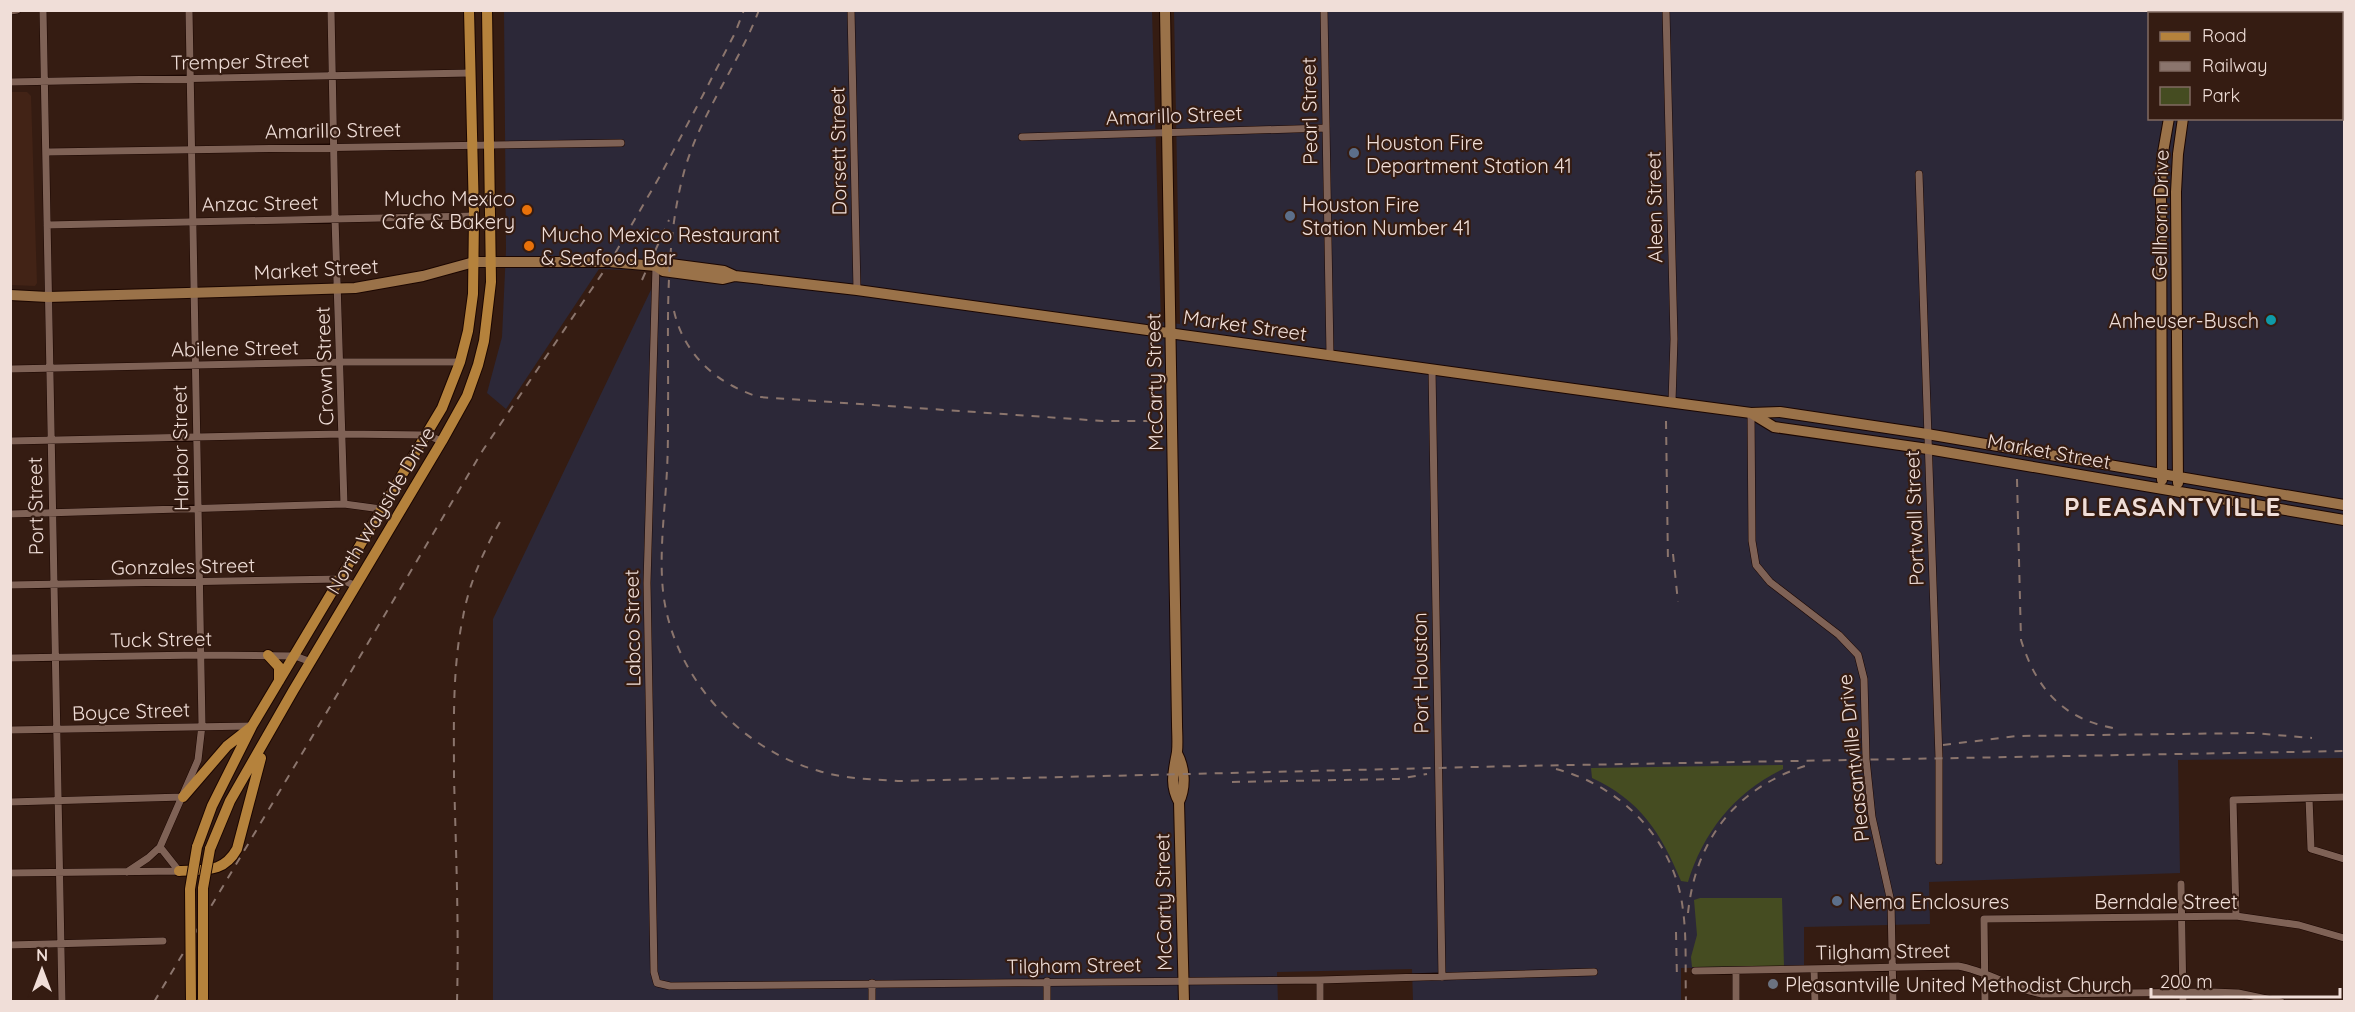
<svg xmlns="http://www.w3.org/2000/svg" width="2355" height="1012" viewBox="0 0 2355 1012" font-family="Quicksand,sans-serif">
  <rect width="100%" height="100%" fill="#351c12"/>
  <!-- industrial -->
  <path fill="#2c2838" d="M2221 10 2344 11V758L2178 760 2180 873 1929 882 1930 924 1804 927V966L1681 968V1001H1413L1412 969 1277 972 1278 1002 493 1001V619L660 271 599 269 506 409 487 393 502 337 506 250 504 11H1152L1161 322 1180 324 1174 11H2188L2187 13 2150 14V118H2342V14L2220 13Z"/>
  <!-- built -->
  <path fill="#422316" d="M11 92H27L31 96 37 283 35 286 11 285Z"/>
  <!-- green -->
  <path fill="#454c21" d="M1783 765V769C1736 791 1703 832 1688 882L1681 881C1661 833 1640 800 1592 778L1591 768Z
    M1700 898H1782L1784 966 1692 967 1691 957 1697 935 1694 900Z"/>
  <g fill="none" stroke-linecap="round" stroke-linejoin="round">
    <!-- street casing -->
    <g stroke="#1b0601" stroke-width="8">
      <path id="street" d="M43 10 62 1002
        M331 10 335 218 344 504
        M851 10 857 290
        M1324 10 1330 354
        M1666 10 1674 339 1672 402
        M10 11 17 10
        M10 82 470 73
        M1022 137 1326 128
        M47 152 621 143
        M1919 174 1939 758V861
        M47 225 474 216
        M656 266 647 583 654 972 657 983 670 986 1320 980 1594 972
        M10 369 339 362H460
        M1432 369 1442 977
        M1751 413 1752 541 1756 565 1770 582 1839 635 1858 655 1864 679 1866 759 1872 817 1891 902 1893 1002
        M10 441 343 434 426 435 442 441
        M10 514 344 504 381 509
        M10 585 340 579 356 586
        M10 658 200 655 295 656 311 662
        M10 730 251 726
        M2309 798 2311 849 2344 859
        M10 802 183 797
        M160 847 179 871
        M127 872 148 858 160 847 198 760 202 725 189 10
        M10 873 179 871
        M2181 884 2183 1002
        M2236 916 2233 800 2344 797
        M10 945 163 941
        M1814 969 1815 1002
        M1695 971 1958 966C1988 971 2012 989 2042 994L2212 992 2238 993 2281 1002
        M1736 971V1002
        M1320 980V1002
        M1047 981V1002
        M872 983V1002
        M1985 1002 1984 919 2236 916 2299 925 2344 938"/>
    </g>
    <!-- secondary casing -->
    <g stroke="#1b0601" stroke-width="12">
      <path id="secondary" d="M1165 10 1177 723C1177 732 1178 742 1177 752 1174 770 1169 784 1179 802
        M2195 14 2196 10
        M2212 14 2213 10
        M656 266 663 271 723 279 735 276
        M10 295 48 297 355 288 423 276 474 262H610L656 266 663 263 724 271 735 276 857 290 1668 402 1751 413 1780 412 1927 434 2344 505
        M1751 413 1774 427 1928 449 2344 520
        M2162 480 2161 192 2162 158 2169 118
        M2178 483 2176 192 2178 154 2183 118
        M1177 753C1185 768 1186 787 1179 802L1184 1002"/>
    </g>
    <!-- primary casing -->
    <g stroke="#1b0601" stroke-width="12">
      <path id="primary" d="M268 655 279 667V681
        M183 797 227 746 250 728
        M197 847 212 806 252 726 442 408 460 362 468 331 473 294 474 216 469 10
        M210 849 230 801 293 691 442 441 467 396 478 365 484 341 491 282 487 10
        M179 871C204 869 223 874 237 849L261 758"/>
    </g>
    <!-- street -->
    <use href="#street" stroke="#7f6256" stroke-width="7"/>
    <!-- secondary -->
    <use href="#secondary" stroke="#9a7249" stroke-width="10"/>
    <!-- primary -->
    <use href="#primary" stroke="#b5823c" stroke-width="10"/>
    <!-- rail -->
    <path stroke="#8b756d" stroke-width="2" stroke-dasharray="8 8" stroke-linecap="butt" d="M759 10C738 66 700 114 684 172 663 249 669 333 668 413 668 432 668 451 667 470 665 510 659 551 663 591 672 675 739 749 819 771 845 779 871 779 898 781L1517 766 2344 751
      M642 280 669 220
      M674 311C684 355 717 384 759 397L1103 421H1156
      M1666 421 1668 564
      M2017 479 2021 640C2037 691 2065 721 2119 729
      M1673 554 1678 602
      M1943 745 2017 736 2253 733 2312 738
      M1556 769C1622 786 1675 841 1683 910 1687 940 1685 971 1686 1002
      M1232 782 1398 779 1427 774
      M1688 913C1696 837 1738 786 1811 764
      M1676 932 1677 980
      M154 1002 483 450 610 262 660 176 703 95 735 33 744 10
      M457 1002C459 927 456 852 454 777 454 725 452 669 463 617 469 583 484 550 501 520"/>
    <!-- primary-bridge casing -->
    <g stroke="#1b0601" stroke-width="12" stroke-linecap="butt">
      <path id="primary-bridge" d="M203 999V888L210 849
        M191 1002 190 889 197 847"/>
    </g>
    <!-- primary-bridge -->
    <use href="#primary-bridge" stroke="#b5823c" stroke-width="10"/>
  </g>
  <!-- markers -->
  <g fill="#5c6f8a" stroke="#351c12" stroke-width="2">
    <circle cx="1354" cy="153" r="6"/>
    <circle cx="1290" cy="216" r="6"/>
    <circle cx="1837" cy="901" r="6"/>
  </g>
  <g fill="#e8710a" stroke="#351c12" stroke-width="2">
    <circle cx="527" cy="210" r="6"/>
    <circle cx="529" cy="246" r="6"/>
  </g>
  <circle fill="#0f9aa8" stroke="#351c12" stroke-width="2" cx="2271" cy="320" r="6"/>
  <circle fill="#6b7280" stroke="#351c12" stroke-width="2" cx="1773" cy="984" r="6"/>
  <g text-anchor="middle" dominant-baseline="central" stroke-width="4.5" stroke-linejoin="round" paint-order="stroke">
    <!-- street labels -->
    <g font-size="20" fill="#f0ded8" stroke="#351c12">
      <text transform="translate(240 61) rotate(-1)">Tremper Street</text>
      <text transform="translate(1309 111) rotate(-91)">Pearl Street</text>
      <text transform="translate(1174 115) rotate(-2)">Amarillo Street</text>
      <text transform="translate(333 130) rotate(-1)">Amarillo Street</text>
      <text transform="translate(838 151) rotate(-91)">Dorsett Street</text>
      <text transform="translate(260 203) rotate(-1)">Anzac Street</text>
      <text transform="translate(1654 207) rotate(-91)">Aleen Street</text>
      <text transform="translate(2160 215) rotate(-89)">Gellhorn Drive</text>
      <text transform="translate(316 269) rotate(-3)">Market Street</text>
      <text transform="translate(1245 325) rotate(8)">Market Street</text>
      <text transform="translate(235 348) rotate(-1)">Abilene Street</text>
      <text transform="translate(324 366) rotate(-92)">Crown Street</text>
      <text transform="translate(1154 382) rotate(-91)">McCarty Street</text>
      <text transform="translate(180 448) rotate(-91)">Harbor Street</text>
      <text transform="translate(2049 451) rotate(10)">Market Street</text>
      <text transform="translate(35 506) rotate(-91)">Port Street</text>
      <text transform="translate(380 510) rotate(-59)">North Wayside Drive</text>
      <text transform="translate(1914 518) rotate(-92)">Portwall Street</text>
      <text transform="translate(183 566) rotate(-1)">Gonzales Street</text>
      <text transform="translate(632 628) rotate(-91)">Labco Street</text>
      <text transform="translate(161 639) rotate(-1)">Tuck Street</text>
      <text transform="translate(1420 673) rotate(-91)">Port Houston</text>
      <text transform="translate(131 711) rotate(-2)">Boyce Street</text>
      <text transform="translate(1853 758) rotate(-96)">Pleasantville Drive</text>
      <text x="2166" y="901">Berndale Street</text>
      <text transform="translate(1163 902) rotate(-91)">McCarty Street</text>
      <text transform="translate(1883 951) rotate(-1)">Tilgham Street</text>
      <text transform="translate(1074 965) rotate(-1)">Tilgham Street</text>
    </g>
    <!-- poi labels -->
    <g font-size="20" fill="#f0ded8" stroke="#351c12" text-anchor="start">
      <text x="1366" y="142">Houston Fire<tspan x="1366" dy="23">Department Station 41</tspan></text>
      <text x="515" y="198" text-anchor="end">Mucho Mexico<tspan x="515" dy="23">Cafe &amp; Bakery</tspan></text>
      <text x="1302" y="204">Houston Fire<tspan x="1302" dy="23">Station Number 41</tspan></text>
      <text x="541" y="234">Mucho Mexico Restaurant<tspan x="541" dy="23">&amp; Seafood Bar</tspan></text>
      <text x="2259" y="320" text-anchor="end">Anheuser-Busch</text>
      <text x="1849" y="901">Nema Enclosures</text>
      <text x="1785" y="984">Pleasantville United Methodist Church</text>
    </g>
    <!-- district labels -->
    <g font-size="26" font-weight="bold" letter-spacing="1.5" fill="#f0ded8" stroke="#351c12">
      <text x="2173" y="506">PLEASANTVILLE</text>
    </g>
  </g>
  <!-- border -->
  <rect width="2355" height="1012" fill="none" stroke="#f0ded8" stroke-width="24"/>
  <!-- legend -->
  <rect x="2148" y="12" width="195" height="108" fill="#351c12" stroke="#806a61" stroke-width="1.5"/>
  <rect x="2160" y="32" width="30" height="9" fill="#b5823c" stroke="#806a61" stroke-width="1.5"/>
  <text x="2202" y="42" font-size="18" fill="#f0ded8">Road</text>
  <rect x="2160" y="62" width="30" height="9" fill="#8b756d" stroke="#806a61" stroke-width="1.5"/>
  <text x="2202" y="72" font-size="18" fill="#f0ded8">Railway</text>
  <rect x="2160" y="87" width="30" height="18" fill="#454c21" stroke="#806a61" stroke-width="1.5"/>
  <text x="2202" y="102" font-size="18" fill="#f0ded8">Park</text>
  <!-- north arrow -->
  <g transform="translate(42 970)" stroke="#351c12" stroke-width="4.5" paint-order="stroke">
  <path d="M0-4.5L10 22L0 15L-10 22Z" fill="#f0ded8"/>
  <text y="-9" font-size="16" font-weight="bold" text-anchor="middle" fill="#f0ded8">N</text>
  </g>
  <!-- scale -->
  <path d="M2151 988v9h189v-9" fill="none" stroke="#f0ded8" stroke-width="3"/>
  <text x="2160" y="988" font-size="18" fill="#f0ded8" stroke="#351c12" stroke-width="4.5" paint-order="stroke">200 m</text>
</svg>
